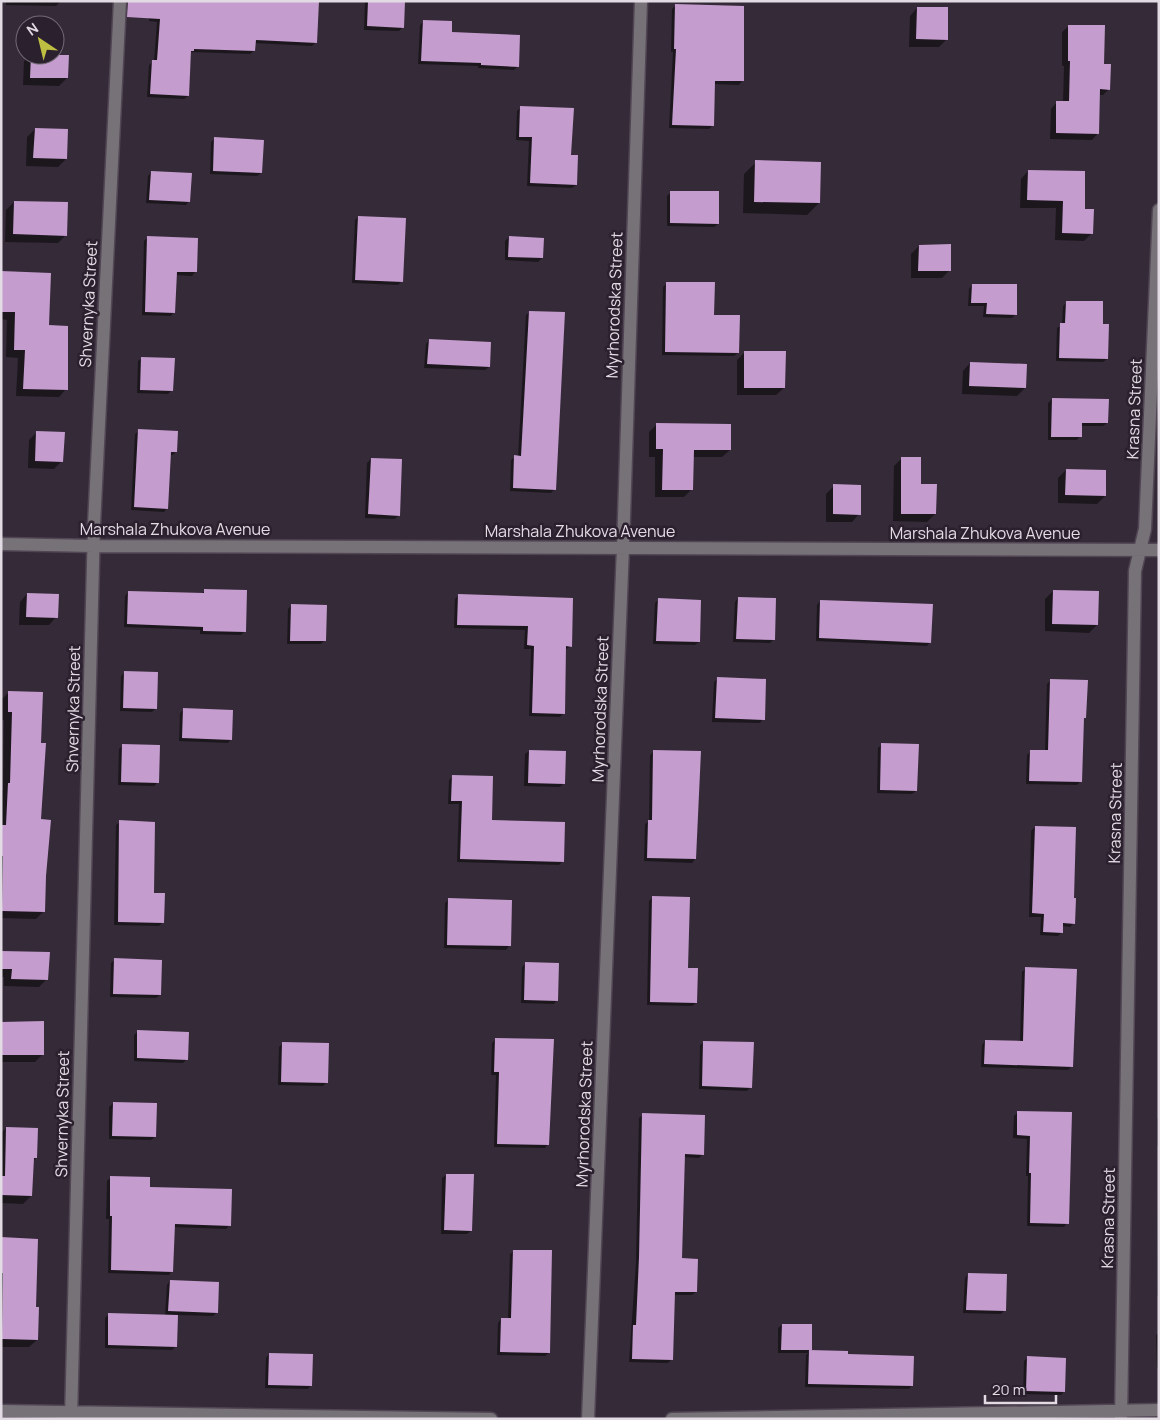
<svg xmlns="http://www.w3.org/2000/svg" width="1160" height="1420" viewBox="0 0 1160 1420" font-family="Manrope,sans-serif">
  <rect width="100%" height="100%" fill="#352a38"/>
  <!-- shadow -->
  <path fill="#0007" d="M6 1H61L56 6 6 5Z
    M149 1 316 42 312 46 254 43V51L250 54 191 52 188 96 184 99 147 97 149 65 154 61 157 22 149 21Z
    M365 1H404L403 27 399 31 364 30Z
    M676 5 742 81 739 85 714 84 713 125 709 129 669 128 673 52H671L672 9Z
    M917 8 947 39 939 47H909L910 16Z
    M424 21 451 33 518 66 514 70 478 68V66L418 64 420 25Z
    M1069 26 1103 65 1109 89 1103 95H1099L1098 133 1092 140 1050 139 1051 109 1057 102 1063 103 1064 66H1062V32Z
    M30 55H67V78L59 86 23 85 24 61Z
    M521 107 570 156 576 185 572 188 527 186 529 141 516 140 517 111Z
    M35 129 66 159 58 167 26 166 27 137Z
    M214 139 261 173 257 176 210 174 211 142Z
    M756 162 819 203 807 215 743 213 744 174Z
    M1028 171 1083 210 1092 233 1084 241 1055 240 1056 208H1020L1021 179Z
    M151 172 189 201 186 205 146 203 148 176Z
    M671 192 718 224 714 227 667 226V196Z
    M14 202 66 235 58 243 5 242 6 210Z
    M358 217 402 281 398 285 352 283 355 220Z
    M148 237 195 272 192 276 176 275 174 312 171 316 142 315 144 241Z
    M509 237 542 258 538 262 505 260V241Z
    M919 246 950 270 942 278H911V254Z
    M1 272 47 326 66 389 59 397 16 396 18 358 6 357 7 320 1 319Z
    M667 283 713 316 738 353 734 356 662 355 663 287Z
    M972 285 1016 314 1012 318 983 317 984 306H968L969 289Z
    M1066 303 1102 325 1107 359 1103 362 1056 361 1057 328 1062 325 1063 306Z
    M530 312 555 489 551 493 510 491 511 460 515 457H518L526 315Z
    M429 340 489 367 485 370 424 368 426 344Z
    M745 352 784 388 776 395H737V360Z
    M142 358 172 390 168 394 137 393 138 361Z
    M970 363 1025 388 1017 396 962 394 963 371Z
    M1052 399 1107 423 1103 426H1081L1080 436 1077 440H1048V403Z
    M657 424 730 450 722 457H692V489L684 497H655V457H649V432Z
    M139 431 176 451 173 455H169L167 508 164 512 131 510 135 434Z
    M37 432 62 461 54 469 28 468 29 440Z
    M902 458 920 485 935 514 927 522 893 521 894 466Z
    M371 459 399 515 395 519 365 518 367 463Z
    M1066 470 1105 496 1097 504 1058 503V478Z
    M834 486 859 514 852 522H826V494Z
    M205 591 245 631 241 635 200 634V630L124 627 125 596 128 592 201 594Z
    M1053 591 1097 625 1089 633 1045 631V599Z
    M27 594 56 617 49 625H19L20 602Z
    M459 595 572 600 571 646 565 650 564 713 560 717 529 716 531 649H524L525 630 454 628 455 599Z
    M738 598 774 639 770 643 733 642 735 602Z
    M658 600 699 642 695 645 653 644 655 603Z
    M820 601 930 642 927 646 816 641 817 605Z
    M292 605 324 641 321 644H287L288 609Z
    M125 672 156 708 152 712 120 711 121 676Z
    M717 679 763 719 760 723 712 722 714 682Z
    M1051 680 1085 717 1082 720 1081 781 1077 785 1026 784 1027 755 1031 751 1045 752 1047 684Z
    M9 692 40 744V820L44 911 36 919 1 918V791L3 790 4 720 1 719V700Z
    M183 710 231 739 228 743 179 741 180 713Z
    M882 744 916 791 912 794 877 793 878 748Z
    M122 746 158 782 154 786 118 785 119 749Z
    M529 751 563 784 560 787 524 786 525 754Z
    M654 751 695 859 692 863 644 861 645 824 649 821 650 755Z
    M453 776 491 821 563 861 559 865 457 862 459 804H448L449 780Z
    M120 822 152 894 163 922 159 926 114 925 116 825Z
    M1035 827 1073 899 1074 923 1070 927 1062 926V932L1058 936 1040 935 1041 917H1029L1031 831Z
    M653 897 686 969 696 1003 692 1006 647 1005 649 901Z
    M448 900 509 946 506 950 444 948 445 903Z
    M1 952 47 979 39 987 4 986V977H1Z
    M115 960 160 995 156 998 110 997 111 963Z
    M525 964 557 1000 554 1004 521 1003 522 967Z
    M1025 969 1072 1066 1068 1070 981 1067 982 1045 985 1041 1020 1042 1022 972Z
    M1 1023 43 1054 35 1062H1Z
    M138 1031 187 1059 183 1063 134 1061V1035Z
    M496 1039 548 1144 545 1148 494 1147 496 1075H491L492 1043Z
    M704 1042 751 1087 747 1091 699 1089 700 1045Z
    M283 1043 326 1083 323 1086 278 1085 279 1047Z
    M113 1103 155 1137 151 1140 109 1139V1107Z
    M1018 1112 1071 1113 1067 1223 1064 1227 1027 1226 1028 1176H1026L1027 1139 1013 1138 1014 1116Z
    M643 1115 703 1154 699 1158 683 1157 681 1260 696 1292 692 1295H674L672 1359 668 1363 629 1362 636 1262 639 1118Z
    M1159 1117V1146H1157V1119Z
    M6 1128 36 1158 32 1162 31 1196 23 1204 1 1203V1133Z
    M446 1175 471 1231 467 1234H441L442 1178Z
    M111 1177 149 1188 230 1225 226 1229 173 1227 172 1271 169 1275 108 1273 109 1219H106L107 1181Z
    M1159 1190V1296H1157L1158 1191Z
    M1 1239 34 1308 37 1340 29 1347H1Z
    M514 1251 549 1353 545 1356 497 1355 498 1323 501 1319H508L510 1254Z
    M968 1274 1005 1310 1001 1314 963 1313 965 1278Z
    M170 1281 216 1313 213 1316 177 1315 176 1346 172 1350 105 1348V1318L109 1314 165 1316 167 1285Z
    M782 1325 810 1350 808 1352 847 1353V1355L912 1385 909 1389 805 1387 806 1355 808 1353H778V1328Z
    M1159 1333V1368H1157L1156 1335Z
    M269 1354 311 1385 308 1389 265 1388 266 1358Z
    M1028 1357 1064 1391 1061 1395 1023 1394 1024 1361Z"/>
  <!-- building -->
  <path fill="#c49cce" d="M128 1H319L317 43 256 40 255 51 194 49V51H191L189 96 150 94 152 60H157L160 19 127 17Z
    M368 1H405L404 28 367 26Z
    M675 4 744 6V81H715L714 126 672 125 676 49H674Z
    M917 7H948V40L916 39Z
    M423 20 452 21V32L520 35 519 67 481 65V63L421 61Z
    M1068 25H1105L1104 64H1111L1110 90 1100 89 1099 134 1056 133V101H1069L1070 61H1068Z
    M31 55H69L68 78H30Z
    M520 106 574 108 571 155H578L577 185 530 183 532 137H519Z
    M35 128 68 129 67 159 33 158Z
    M214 137 264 140 262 173 213 171Z
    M755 160 821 162 820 203 754 202Z
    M1028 170 1085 171V209H1094L1093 234 1062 233 1063 201 1027 200Z
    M151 171 192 173 190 202 149 200Z
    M670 191H719V224L670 223Z
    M14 201 68 202 67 236 13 234Z
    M358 216 406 218 403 282 355 280Z
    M147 236 198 238 197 272H177L175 313 145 312Z
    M509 236 544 238 543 258 508 257Z
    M951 244V271H918L919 245Z
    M1 271 51 273 49 325 68 326V390L23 389 25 350H14L15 312H1Z
    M666 282H715L714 315H740L739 353 665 352Z
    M972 284H1017V315L986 314 987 303H971Z
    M1066 301H1103V324H1109L1108 359 1059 358 1060 323H1065Z
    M529 311 565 312 556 490 513 488 514 455 521 456Z
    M429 339 491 342 490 367 427 364Z
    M744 351H786L785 388H744Z
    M141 357 175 358 173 391 140 390Z
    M970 362 1027 364 1026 388 969 386Z
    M1052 398 1109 399 1108 423H1082V437H1051Z
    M656 423 731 424V450H694L693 490H662L663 449H656Z
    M138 429 178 431 177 452H171L168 509 134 507Z
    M36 431 65 432 63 462 35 461Z
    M901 457H921V484H937L936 514H901Z
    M371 458 402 459 400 516 368 514Z
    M1066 469 1106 470V496L1065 495Z
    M833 484 861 485V515L833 514Z
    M204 589 247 590 246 632 203 631V627L127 624 128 591 204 593Z
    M1053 590 1099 591 1098 625 1052 624Z
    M27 593 59 594 58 618 26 617Z
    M458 594 573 598 572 647 566 646 565 714 532 713 534 646 527 645 528 626 457 625Z
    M738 597 776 598 775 640 736 639Z
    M658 598 701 600 700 642 656 641Z
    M820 600 933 604 931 643 819 638Z
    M291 604 327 605 326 641H290Z
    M124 671 158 672 157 709 123 708Z
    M717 677 766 679 765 720 715 718Z
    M1050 679 1088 680 1086 718H1084L1082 782 1029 781 1030 750H1048Z
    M8 691 43 692 41 743H46L41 819 51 820 46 876 45 912 2 911 3 856H1V825H6L8 783H10L12 712H8Z
    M183 708 233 710 232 740 182 738Z
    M881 743 919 744 917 791 880 790Z
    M122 744 160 745 159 783 121 782Z
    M529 750 566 751 565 784 528 783Z
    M653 750 701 751 696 859 647 858 648 820H652Z
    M452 775 493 776 492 820 565 822 564 862 460 859 462 801H451Z
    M119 820 155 822 154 893H165L164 923 118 922Z
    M1035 826 1076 827 1074 898H1076L1075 924 1063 923V933L1043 932 1044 914 1032 913Z
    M652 896 690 897 688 968H698L697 1003 650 1002Z
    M448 898 512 900 511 946 447 945Z
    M1 951 50 952 48 980 11 979 12 969H1Z
    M114 958 162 960 161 995 113 994Z
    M525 962 559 963 558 1001 524 1000Z
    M1025 967 1077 969 1073 1067 984 1064 985 1040 1023 1041Z
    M44 1021V1055H1V1022Z
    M137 1030 189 1032 188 1060 137 1058Z
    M495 1038 554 1039 549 1145 497 1144 499 1072H494Z
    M703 1041 754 1042 752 1088 702 1086Z
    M282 1042 329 1043 328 1083 281 1082Z
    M113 1102 157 1103 156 1137 112 1136Z
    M1017 1111 1072 1112 1069 1224 1030 1223 1031 1173H1029L1030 1136 1017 1135Z
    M642 1113 705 1115 704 1155 685 1154 682 1258 698 1259 697 1292H675L673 1360 632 1359 633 1325H636L639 1257Z
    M6 1127 38 1128 37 1158H34L32 1196 1 1195V1176H5Z
    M446 1174H474L472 1231 444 1230Z
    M110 1176 150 1177V1187L232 1189 231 1226 175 1224 173 1272 111 1270 112 1216H110Z
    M1 1237 38 1239 36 1307H39L38 1340 2 1339 3 1273H2Z
    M513 1250H552L550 1353 500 1352 501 1318H511Z
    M968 1273 1007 1274 1006 1311 966 1310Z
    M170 1280 219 1282 218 1313 168 1311Z
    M108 1313 178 1315 177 1347 108 1345Z
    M782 1324H812V1350H781Z
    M809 1350 848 1351V1354L914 1356 913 1386 808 1384Z
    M269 1353 313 1354 312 1386 268 1385Z
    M1027 1356 1066 1358 1065 1392 1026 1391Z"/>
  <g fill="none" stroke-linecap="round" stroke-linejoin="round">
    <!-- minor casing -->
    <g stroke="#514654" stroke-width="15">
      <path id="minor" d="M1 544 93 546 1159 550
        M1 1411 491 1419
        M71 1419 94 525 120 1
        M588 1419 623 547 641 1
        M672 1419 1159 1410
        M1121 1419 1135 571 1145 529 1159 210"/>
    </g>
    <!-- minor -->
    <use href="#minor" stroke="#777178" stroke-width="12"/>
  </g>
  <g text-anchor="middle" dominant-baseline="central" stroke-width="5" stroke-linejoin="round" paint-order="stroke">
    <!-- street labels -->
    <g font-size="16" fill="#e2dbe4" stroke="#2b202e">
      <text transform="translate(88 304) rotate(-87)">Shvernyka Street</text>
      <text transform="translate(614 305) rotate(-88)">Myrhorodska Street</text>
      <text transform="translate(1134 409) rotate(-88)">Krasna Street</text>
      <text x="175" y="529">Marshala Zhukova Avenue</text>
      <text x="580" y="531">Marshala Zhukova Avenue</text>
      <text x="985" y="533">Marshala Zhukova Avenue</text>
      <text transform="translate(73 709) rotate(-89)">Shvernyka Street</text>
      <text transform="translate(600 709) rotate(-88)">Myrhorodska Street</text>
      <text transform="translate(1115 813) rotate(-89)">Krasna Street</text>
      <text transform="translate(62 1114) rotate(-89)">Shvernyka Street</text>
      <text transform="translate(584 1114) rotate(-88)">Myrhorodska Street</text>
      <text transform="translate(1108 1218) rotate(-89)">Krasna Street</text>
    </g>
  </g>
  <!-- border -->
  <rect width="1160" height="1420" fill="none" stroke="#e2dbe4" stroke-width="5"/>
  <!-- north arrow -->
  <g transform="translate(40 40) rotate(325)"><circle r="24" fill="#2b202e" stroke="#746b77"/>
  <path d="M0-4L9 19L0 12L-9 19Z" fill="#bebf42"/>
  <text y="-8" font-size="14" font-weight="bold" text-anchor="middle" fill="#e2dbe4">N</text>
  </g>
  <!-- scale -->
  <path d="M985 1395v8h71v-8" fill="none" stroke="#e2dbe4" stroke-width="2.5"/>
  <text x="992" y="1395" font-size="15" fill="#e2dbe4" stroke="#2b202e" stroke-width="4" paint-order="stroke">20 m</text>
</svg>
